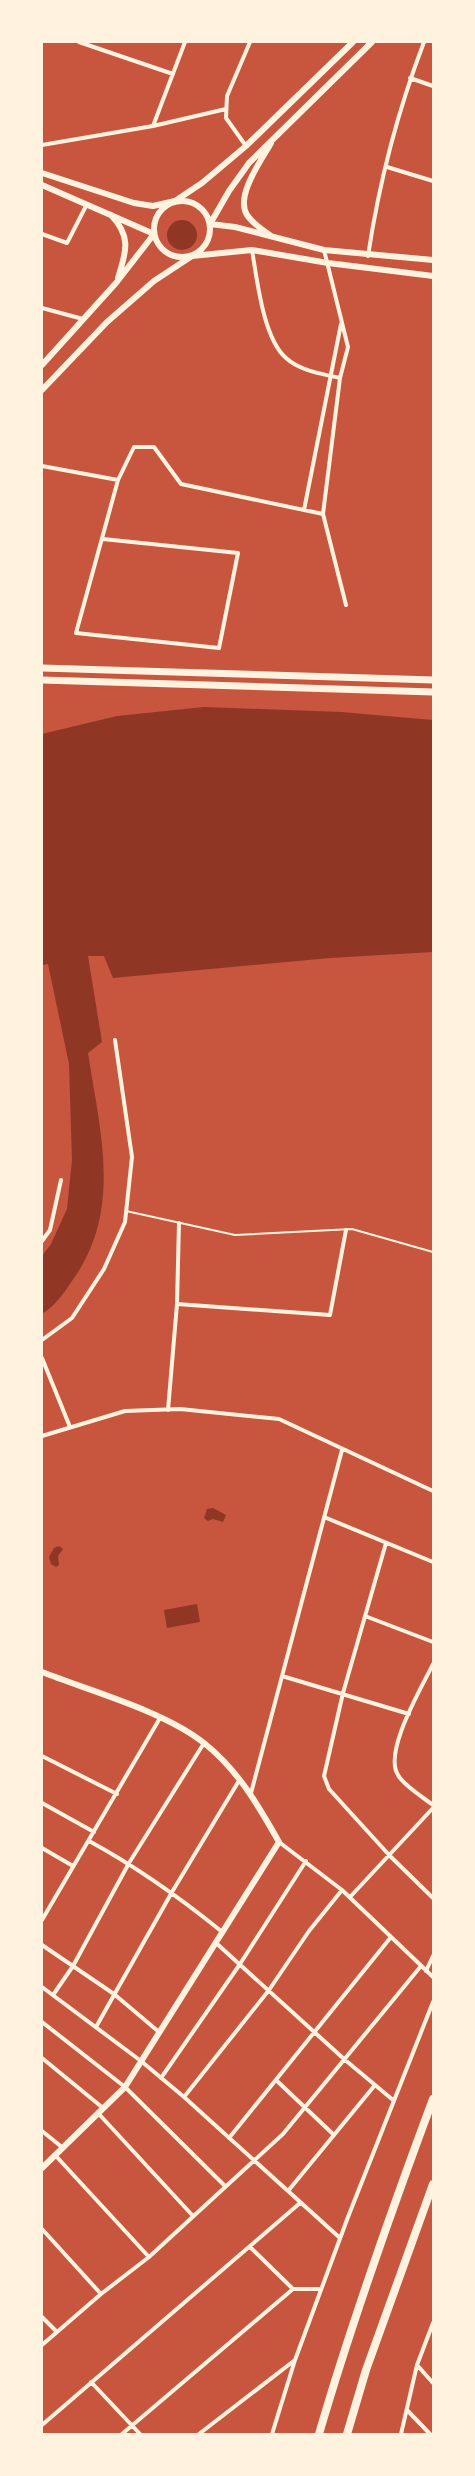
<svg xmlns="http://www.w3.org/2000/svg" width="475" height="2476" viewBox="0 0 475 2476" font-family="'Archivo Narrow',sans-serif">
  <rect width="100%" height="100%" fill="#c8553d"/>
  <!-- water -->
  <path fill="#8f3625" d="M167 235a15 15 0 1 1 30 0a15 15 0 1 1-30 0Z
    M204 707 341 712 433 720V952L330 958 113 978 104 956H88L102 1042 88 1053C100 1132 123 1210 72 1281 63 1294 56 1305 42 1314V1256L51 1244 67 1209 72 1160 69 1064 48 964 42 965V734L117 716Z
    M213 1508 226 1515 223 1522 213 1519 208 1521 204 1518 207 1509Z
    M59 1546 63 1549 58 1556 59 1565 56 1567 51 1564 49 1557 54 1548Z
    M197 1604 200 1622 167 1628 164 1610Z"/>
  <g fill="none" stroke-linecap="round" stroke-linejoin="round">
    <!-- service -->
    <path stroke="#fff3e0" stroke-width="2" d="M126 1211 235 1235 352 1229 433 1252"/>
    <!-- minor -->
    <path stroke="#fff3e0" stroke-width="4" d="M79 42 173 74
      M410 78 433 86
      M153 126 185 42
      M42 145 153 126 226 109
      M246 146 226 118 227 96 250 42
      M387 167 433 181
      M42 234 67 243 87 204
      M252 250C257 279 263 338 286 358 300 371 323 374 340 378
      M324 250 348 347 340 378 323 514 346 605
      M368 256C379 183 398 110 424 42
      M42 308 83 319
      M42 466 118 480 134 447H154L181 484 323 514
      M304 510 341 324
      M103 539 238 553 219 648 76 633 118 480
      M42 1241 50 1230 61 1180
      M177 1304 330 1315 346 1230
      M42 1340 72 1318 104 1269 125 1222 132 1157 115 1040
      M42 1358 70 1427
      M168 1410 177 1304 179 1223
      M42 1436 125 1411 180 1409 279 1419 433 1491
      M324 1517 433 1562
      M386 1543 343 1693 324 1776 329 1789 390 1856 433 1898
      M365 1616 433 1642
      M433 1664C422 1687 383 1752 398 1775 403 1785 424 1798 433 1805
      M282 1676 409 1714
      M42 1756 117 1794
      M251 1793 342 1450
      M42 1803 94 1832
      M89 1841C137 1867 179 1897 221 1931
      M279 1842 342 1890 433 1977
      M42 1848 73 1866
      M350 1897 433 1808
      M42 1920 160 1718
      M215 1942 344 2059 393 2100
      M42 1945 114 1994 159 2032
      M426 1971 433 1956
      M42 1987 141 2061 184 2097 340 2238
      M53 1995 73 1966 129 1863 204 1743
      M42 2022 125 2087 225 2186
      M96 2027 172 1892 240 1779
      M42 2058 103 2108
      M161 2078 240 1964 306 1861
      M276 2080 334 2135
      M184 2097 269 1990 309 1931 342 1890
      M98 2113 193 2216
      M42 2131 63 2148
      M229 2138 391 1937
      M55 2155 149 2257
      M288 2191 375 2085
      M42 2229 101 2294
      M250 2247 293 2289
      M42 2317 57 2332
      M42 2345 101 2294 149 2257 283 2134 421 1966
      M417 2365 433 2383
      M91 2382 140 2434
      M407 2410 430 2434
      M42 2425 300 2203
      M122 2434 293 2289H321
      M199 2434 295 2360
      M272 2434 295 2360 348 2217 433 2002
      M401 2434 417 2365 433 2323"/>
    <!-- secondary -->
    <path stroke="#fff3e0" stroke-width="6" d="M271 143C261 161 235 196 247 215 253 224 263 230 271 236
      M42 173 134 203 153 206 175 201 202 183 246 146 353 42
      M42 185 154 234
      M154 229a28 28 0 1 1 56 0a28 28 0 1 1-56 0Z
      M111 215C132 237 126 252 118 278
      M210 224 229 191 249 163 372 42
      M210 224 235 227 324 250 433 260
      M42 365 116 283 154 234
      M42 390 107 322 154 281 192 256 252 250 328 263 433 276
      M42 1672C90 1691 164 1711 204 1743 238 1770 258 1805 279 1842L125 2087 42 2168"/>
    <!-- primary -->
    <path stroke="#fff3e0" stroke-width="7" d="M42 668 433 680
      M42 680 433 692"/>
    <!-- motorway -->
    <path stroke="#fff3e0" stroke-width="8" d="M319 2434C352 2321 392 2209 433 2099
      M347 2434 366 2370 433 2184"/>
  </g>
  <!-- border -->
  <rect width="475" height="2476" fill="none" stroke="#fff3e0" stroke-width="86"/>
</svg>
